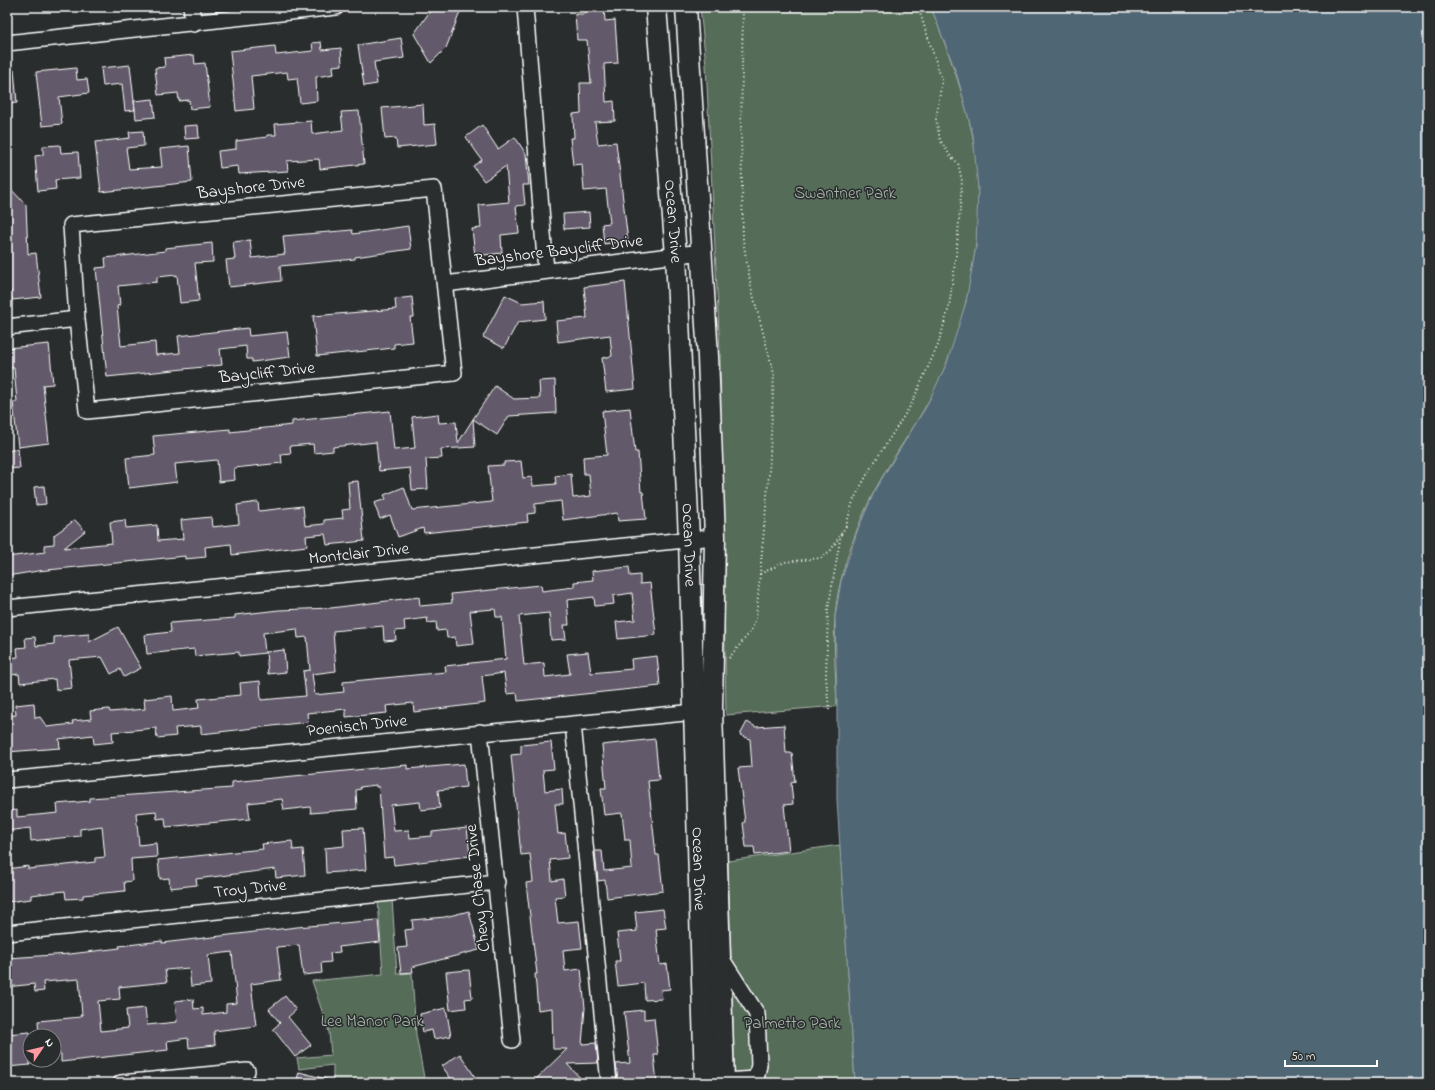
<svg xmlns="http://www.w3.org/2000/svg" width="1435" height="1090" viewBox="0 0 1435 1090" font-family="'Indie Flower',sans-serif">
  <rect width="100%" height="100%" fill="#2a2d2e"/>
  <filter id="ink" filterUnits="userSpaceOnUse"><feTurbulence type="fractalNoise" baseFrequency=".025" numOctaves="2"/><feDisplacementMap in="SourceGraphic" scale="8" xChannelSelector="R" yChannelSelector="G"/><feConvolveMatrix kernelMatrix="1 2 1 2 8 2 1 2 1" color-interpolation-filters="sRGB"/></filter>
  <g filter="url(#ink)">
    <!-- green -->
    <path fill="#556c59" stroke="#aab6ac" d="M700 7H931C947 49 963 90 972 133 987 207 974 293 947 362 930 408 899 445 876 488 858 521 837 579 835 617 833 647 836 677 837 706L726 715 720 352 706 65Z
      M840 845 855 1083H735L728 861Z
      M392 899 397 974 412 973 416 1035 425 1083H333V1065L299 1069 297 1058 331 1055 329 1032 312 981 383 974 378 900Z"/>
    <!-- water -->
    <path fill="#4f6674" stroke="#95a3ac" d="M931 7H1428V1083H855L837 800V706L835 617 841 581 858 529 876 488 926 407 947 363 966 302 976 246 978 188 973 135 957 75Z"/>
    <!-- building -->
    <path fill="#625a6b" stroke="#fff" fill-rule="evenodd" d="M433 7H462L446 48 431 63 414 34Z
      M584 7H604L605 21 615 20 618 63 604 64 606 102 614 101 615 121 595 122 598 144 616 142 628 241 604 244 602 224 610 223 606 189 584 191 582 164 573 165 570 138H574L573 114 581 113 580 83H591L587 40H577L575 14H585Z
      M401 38 404 58 374 62 377 84 364 86 358 45Z
      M321 42 322 50 341 48 342 65 333 66 334 74 316 77 317 101 300 103 297 78 288 79 287 72 251 76 254 109 236 111 230 51 275 46 276 55 313 51 312 43Z
      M194 55 195 64 205 63 210 107 190 109 189 100 179 101 178 93 158 95 155 68 165 67 164 58Z
      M130 65 135 110 125 111 122 84 103 86 101 68Z
      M76 68 77 80 87 79 89 93 59 97 62 124 42 126 36 72Z
      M7 70H14L17 103 7 104Z
      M153 99 155 117 136 119 134 101Z
      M423 104 424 125 435 124 437 144 397 148 396 138 385 139 382 108Z
      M359 111 364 164 320 169 319 159 287 161 288 171 239 174 238 166 220 168 218 151 236 149V141L267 137V135H276L275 124 311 121 312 134 343 130 341 112Z
      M198 125 199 138 185 139 184 126Z
      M482 125 498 149 515 137 526 154 529 185H523L525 205 516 206 519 233 501 235 502 253 475 256 472 229 481 228 479 205 509 202 506 166 484 181 473 166 482 160 466 137Z
      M143 131 144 146 126 148 129 169 162 167 160 149 189 146 192 182 101 192 95 142 130 138 129 132Z
      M60 145 61 153 78 152 80 178 55 180 56 189 38 191 35 156 43 155V146Z
      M7 185 26 205 28 254 36 253 41 297 12 300 11 291 7 292V274H9L7 257Z
      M589 212 590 227 564 229 563 214Z
      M408 226 411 249 355 257V259L280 266 281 281 229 287 226 260 235 259 233 242 250 240 252 258 285 254 283 236 352 230 353 234Z
      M212 243 213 262 195 263 199 301 180 303 177 275 157 277V282L118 286 120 305 117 306 121 346 155 342 156 355 180 353 178 336 248 328 249 336 287 332 290 357 252 362V359H247L246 346 220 349 222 365 107 377 96 268 106 267 105 258 165 251V248Z
      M625 282 635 389 606 392 602 358 612 356 610 335 558 342 556 321 587 318 584 287Z
      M505 295 522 303 544 301 545 319 518 322 504 348 483 337Z
      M412 297 414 317H410L413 342 394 344V348L317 356 313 316 396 309 395 299Z
      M49 344 53 384 43 385 49 443 18 447 13 402H17L14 368H7V348Z
      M555 380 556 413 509 416 497 435 473 419 495 386 514 399 540 398 539 381Z
      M630 408 635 452H638L641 492H643L646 519 618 521 617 513 563 520 561 501 535 504V513L527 514 528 522 424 533 423 528 398 537 390 515 380 519 374 503 386 499 384 495 404 487 412 510 492 502 488 466 504 465V462L521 461 523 478 532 477 533 486 556 484 555 476 571 474 573 498 591 496 589 474H584L583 457 607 455 602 411Z
      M390 411 394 450 415 448 412 417 438 414 439 423 456 422 458 443 473 419 475 447 441 449 442 458 426 459 428 489 412 490 410 468 379 471 376 442 333 447V451L314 453 313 444 290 446 291 453 281 454 282 463 234 468 235 480 219 482 217 460 175 464 177 482 129 488 126 458 155 455 153 436 230 429V432L292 425V421Z
      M18 449 20 468 7 469V451Z
      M358 481 364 541 327 545 325 534 306 536 307 546 232 555 231 544 205 547 206 557 185 559V556L38 571 7 576V557L45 552 44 545 54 544V535L75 520 85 531 64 548 112 543 110 522 125 520 126 528 157 525 158 541 183 539 181 520 211 517 212 527 239 524 237 505 258 502 259 511 303 506 305 526 324 524V520L343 518 342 510 350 509 348 482Z
      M44 486 46 504 36 505 34 487Z
      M629 567 630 576 640 575V584L650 583 656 635 618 639 616 622 635 620 632 593 613 596 614 604 595 606 594 597 567 600 569 625H564L566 639 551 640 549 613 519 616 524 665 544 663 545 677 570 674 567 654 588 652 591 673 632 669 631 659 657 656 660 686 518 701 517 693 507 694 504 673 482 676 485 703 414 712 413 703 386 706 387 713 346 717V709L307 713 308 722 201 734V726L175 728 176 736 157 738 156 728 112 732 113 742 94 744 93 735 59 739 60 748 7 752V716L16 715 15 705 34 703 35 718 40 717 47 727 73 724 72 721 91 719 90 711 109 709 110 712 145 709 144 699 172 696 173 711 199 708 198 699 241 695 240 683 260 681 261 700 306 696 303 671 310 670 307 637 298 638 297 629 263 633 265 653 239 656V652L195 656 194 649 147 654 145 635 171 632 170 623 235 618V615L279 610 331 608 419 597 420 606 452 603 451 594 541 585 542 591 574 587V582L593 580 592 571ZM495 609 496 617H502L506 659 445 666 446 672 343 682 344 692 315 695 312 674 336 671 333 631 383 626 384 641 396 640 395 631 405 630 404 621 427 618 428 623 436 622 437 631 446 630 447 638 455 637 456 646 474 644 470 611Z
      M118 627 141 668 124 677 120 669 111 674 102 657 69 660 72 688 56 690 55 679 20 683 19 674 10 675 8 658 18 657 17 648 26 647 25 638 35 637 36 646 54 644V637L89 634V642Z
      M284 650 286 672 268 674 266 652Z
      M747 722 756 727 784 725 786 753H792L795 782 791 783 793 804 784 805 789 851 755 855 754 847H746L743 823 745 822 738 768 752 767 750 739 740 735Z
      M655 739 659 780 648 781 656 855H659L663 891 607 898 605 880 598 881 595 851H602L604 871 632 868 630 840H625L622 813 604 815 601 788H606L602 745Z
      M551 742 554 769 543 770 545 791 562 789 563 804H555L558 834 565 833 568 858 550 860 552 881 563 879 565 896 555 897 558 923 579 921 582 948 563 950 565 971 581 969 585 1008 582 1044 596 1043 598 1063 567 1064 585 1083H532L567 1049H553L552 1008 538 1010 535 974H537L526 883 533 882 530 854 521 855 511 755 521 754V745Z
      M464 764 466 787 438 790 440 808 421 810 420 802 391 805 394 831 409 830 410 838 432 836V832L467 828 470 856 394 865 393 857 384 858 379 787H376V785L360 787 361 789 356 790 357 809 311 813 310 807 284 810 282 799 248 803 250 819 166 827 165 818 157 819 156 811 136 813 139 845 156 843 157 857 131 859 132 881 124 882 125 891 83 895V898L66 899 65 891 31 895V899L7 902V869L28 866V869L95 862V858L105 857 102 826 80 829V836L31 841 30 828 7 831V811L17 810V817L58 813 57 804 90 801V798L232 788V782L407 765V769Z
      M363 828 366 870 326 873 325 848 344 846 343 829Z
      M292 841 293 850 303 849 305 875 276 878 275 869 196 879 197 885 170 888 169 878 160 879 158 860 263 849 262 844Z
      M663 909 666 928 656 929 660 965 667 964 670 989 661 990 662 999 645 1000 644 983 618 986 615 961H620L617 933 637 931 635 912Z
      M469 911 479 950 412 967 413 972 401 973 398 948 407 947 405 930 413 929 412 920 445 917Z
      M378 920 380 942 339 947 340 952 330 953 331 962 321 963 322 973 303 975 299 945 277 947 281 980 251 984 256 1026 214 1031 215 1045 189 1048 188 1038 167 1041 168 1050 61 1062V1054H54V1036H39L38 1021 81 1017 80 1015H82L79 979 43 982 44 991 35 992 34 984 7 987V958L70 954 120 948 119 946 162 941V943L297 927ZM232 952 237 1003 226 1004V1012L203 1015V1008L194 1009 193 999 175 1001 177 1022 147 1025 145 1008 126 1010 128 1028 101 1031 98 1001 120 999 119 987 167 982 165 970 189 968 191 986 211 984 208 955Z
      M469 970 472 998 465 999 466 1008 450 1010 446 972Z
      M285 996 296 1010 288 1017 311 1045 295 1057 273 1029 280 1023 269 1009Z
      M446 1008 451 1036 434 1039 432 1030 423 1032 420 1014Z
      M644 1010V1019L654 1018 658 1055H654L657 1083 618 1082 616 1064 630 1063 624 1012Z
      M30 1032V1065L7 1067V1034Z
      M460 1054 479 1083H454L442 1066Z
      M299 1072 330 1080 329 1083H296Z"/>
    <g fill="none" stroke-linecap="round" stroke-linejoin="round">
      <!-- minor casing -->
      <g stroke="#fff" stroke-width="18">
        <path id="minor" d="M191 7 194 24
          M525 7 546 271
          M7 43 336 7
          M434 189 454 373 87 411 77 319 71 225Z
          M445 284 702 252
          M7 327 77 319
          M7 608 715 537
          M573 724 609 1083
          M480 732 512 1040
          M7 780 705 711
          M7 933 497 882
          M720 956 757 1014 759 1065 755 1083
          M724 1081 757 1079
          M121 1083 247 1071"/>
      </g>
      <!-- major casing -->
      <g stroke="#fff" stroke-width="23">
        <g id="major">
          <path id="s1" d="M656 7 676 255 689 539 705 1083"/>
          <path d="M686 7 708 357 715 537 712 711 724 1083"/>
        </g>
      </g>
      <!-- path -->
      <path stroke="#fff" stroke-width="2" stroke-dasharray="1 3" stroke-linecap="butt" d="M760 574 785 562 821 558 831 550 846 526 853 501 870 469 911 405 938 345 949 307 957 248 962 181 958 163 951 157 940 140 936 119 942 80 918 7
        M729 658 751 631 756 618 769 474 774 374 751 287 743 240 741 131 743 7
        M829 710 826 677 828 610 841 534"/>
      <!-- minor -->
      <use href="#minor" stroke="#2a2d2e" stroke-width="15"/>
      <!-- major -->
      <use href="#major" stroke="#2a2d2e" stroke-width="20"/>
    </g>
  </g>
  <g text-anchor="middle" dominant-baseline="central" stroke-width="3" stroke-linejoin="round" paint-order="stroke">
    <!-- street labels -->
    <g font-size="17" fill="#fff" stroke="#2a2d2e">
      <text transform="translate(251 188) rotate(-6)">Bayshore Drive</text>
      <text stroke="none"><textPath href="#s1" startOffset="215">Ocean Drive</textPath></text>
      <text transform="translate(559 251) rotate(-7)">Bayshore Baycliff Drive</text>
      <text transform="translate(267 373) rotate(-6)">Baycliff Drive</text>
      <text stroke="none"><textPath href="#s1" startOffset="539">Ocean Drive</textPath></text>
      <text transform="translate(359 554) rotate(-6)">Montclair Drive</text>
      <text transform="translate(357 726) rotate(-6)">Poenisch Drive</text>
      <text stroke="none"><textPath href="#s1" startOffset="863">Ocean Drive</textPath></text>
      <text transform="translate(478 888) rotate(-96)">Chevy Chase Drive</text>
      <text transform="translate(250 889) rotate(-6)">Troy Drive</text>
    </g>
    <!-- park labels -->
    <g font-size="17" fill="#aab6ac" stroke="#2a2d2e">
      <text x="845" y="193">Swantner Park</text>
      <text x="372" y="1021">Lee Manor Park</text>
      <text x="792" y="1023">Palmetto Park</text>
    </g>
  </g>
  <!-- margin -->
  <rect width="1435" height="1090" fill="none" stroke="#2a2d2e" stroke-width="24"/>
  <rect x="12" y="12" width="1411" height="1066" fill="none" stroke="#fff" stroke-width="1.5" filter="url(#ink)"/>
  <!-- north arrow -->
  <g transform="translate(42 1048) rotate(55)"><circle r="19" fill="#2a2d2e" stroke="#7f8182"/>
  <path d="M0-3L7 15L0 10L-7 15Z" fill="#ff9aa2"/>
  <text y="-6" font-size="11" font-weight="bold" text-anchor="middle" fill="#ffffff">N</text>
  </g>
  <!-- scale -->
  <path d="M1285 1060v6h92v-6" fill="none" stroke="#ffffff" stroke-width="2"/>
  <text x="1291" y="1060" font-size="12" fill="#ffffff" stroke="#2a2d2e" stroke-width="3" paint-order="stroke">50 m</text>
</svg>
